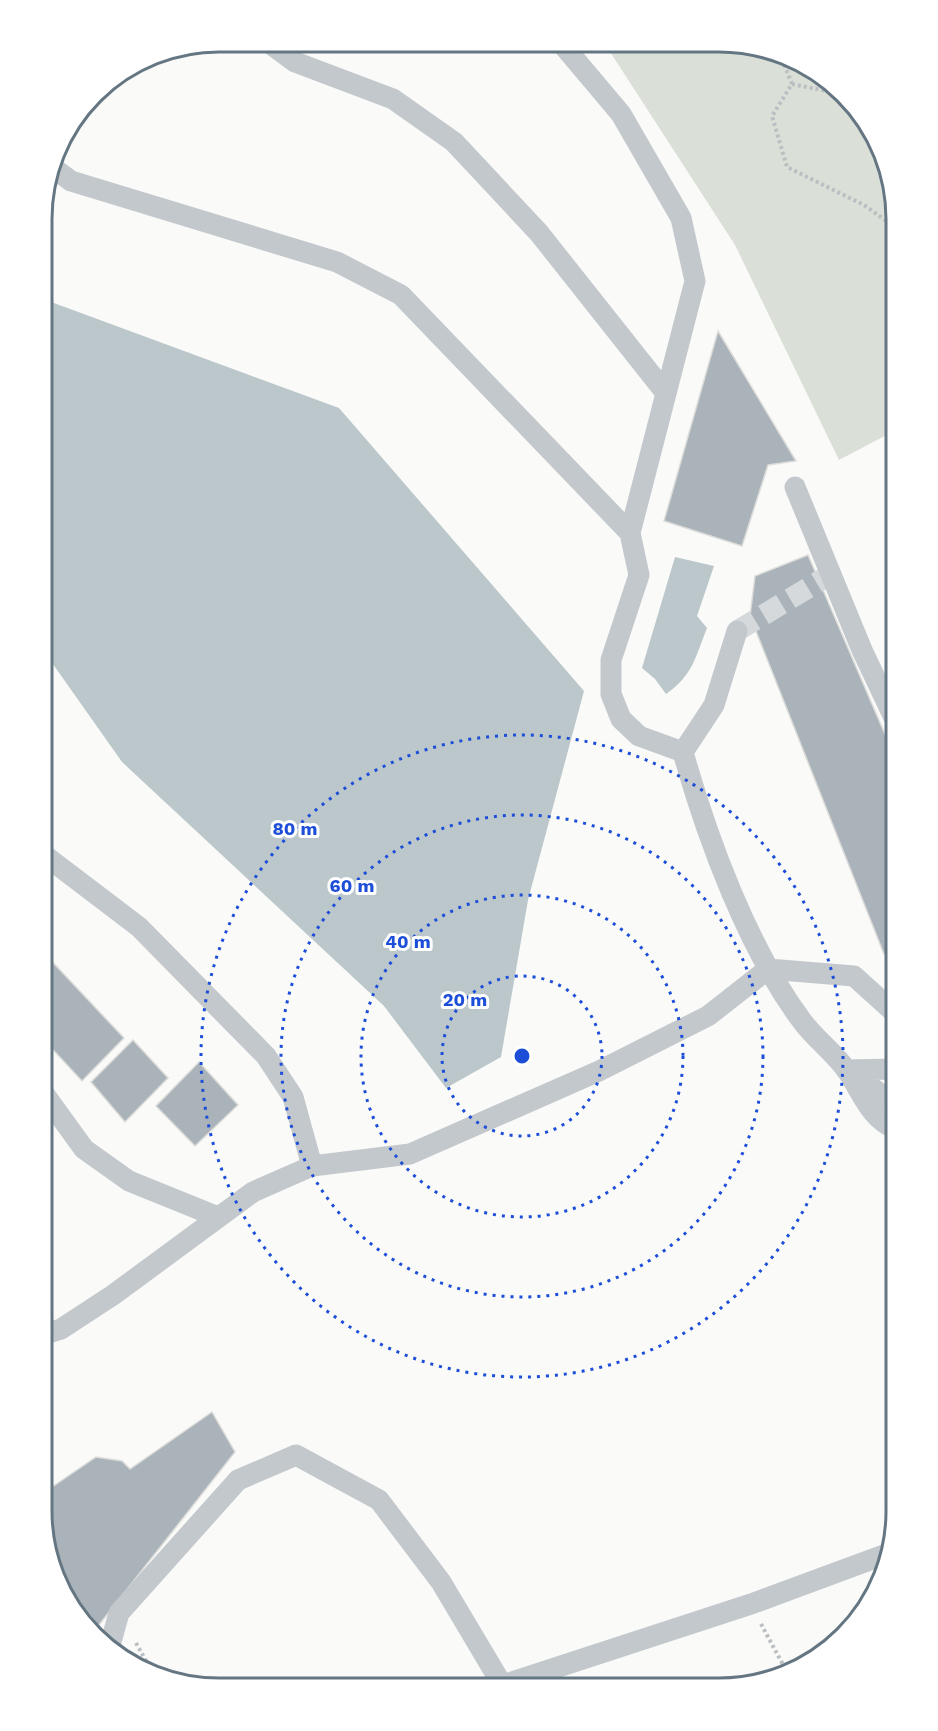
<svg xmlns="http://www.w3.org/2000/svg" width="938" height="1731" viewBox="0 0 938 1731" font-family="'Work Sans',sans-serif">
  <rect width="100%" height="100%" fill="#fafaf8"/>
  <!-- green -->
  <path fill="#dadfd7" d="M605 44 753 45 835 86 886 162 896 219V430L839 460 735 245Z"/>
  <!-- water -->
  <path fill="#bbc7cb" d="M43 299 339 408 584 691 528 900 501 1057 446 1088 384 1006 122 762 43 650Z
    M675 557 714 566 697 616 707 628C695 658 693 675 666 694L655 679 642 668Z"/>
  <!-- building -->
  <path fill="#aab3b9" stroke="#dcdcda" stroke-width="1.5" d="M718 331 796 461 768 465 742 546 664 521Z
    M808 555 896 760V951L884 954 750 616 755 576Z
    M43 952 124 1038 82 1081 43 1039Z
    M133 1040 168 1078 125 1122 91 1082Z
    M199 1062 238 1105 195 1146 156 1106Z
    M212 1412 235 1452 95 1630 52 1569 42 1512V1494L96 1457 122 1461 130 1469Z"/>
  <g fill="none" stroke-linecap="round" stroke-linejoin="round">
    <!-- street-tunnel -->
    <path stroke="#d5d9db" stroke-width="21" stroke-dasharray="21 10" stroke-linecap="butt" d="M737 631 831 574"/>
    <!-- path -->
    <path stroke="#bbbfc2" stroke-width="4" stroke-dasharray="3 3" stroke-linecap="butt" d="M782 59 792 84 772 116 787 167 864 205 896 228
      M792 84 841 94
      M761 1624 787 1672
      M136 1643 150 1668
      M601 1678 611 1689"/>
    <!-- street -->
    <path stroke="#c3c8cc" stroke-width="21" d="M268 42 295 62 393 99 454 142 539 233 665 392
      M562 44 621 114 681 218 695 281 630 533 639 575 611 660V694L621 719 639 736 683 752
      M52 167 71 181 337 262 401 295 630 533
      M795 487 862 650 896 722
      M737 631 714 705 683 752C707 838 748 949 802 1021 815 1039 835 1053 848 1072 862 1093 871 1120 896 1129
      M43 854 139 927 266 1056 293 1097 312 1166
      M846 1070 896 1069
      M856 1076 886 1098 896 1101
      M42 1091 84 1149 129 1181 218 1217
      M42 1335 61 1329 113 1295 253 1192 312 1166 410 1154 599 1071 708 1016 768 969 854 976 896 1014
      M109 1649 119 1613 238 1480 296 1455 379 1500 441 1582 504 1688
      M503 1685 751 1604 889 1553"/>
  </g>
  <!-- distance rings -->
  <g fill="none" stroke="#1d4ed8" stroke-width="3" stroke-dasharray="3 6">
    <circle cx="522" cy="1056" r="80"/>
    <circle cx="522" cy="1056" r="161"/>
    <circle cx="522" cy="1056" r="241"/>
    <circle cx="522" cy="1056" r="321"/>
  </g>
  <!-- crop -->
  <path d="M0 0H938V1731H0ZM219 52H719A167 167 0 0 1 886 219V1511A167 167 0 0 1 719 1678H219A167 167 0 0 1 52 1511V219A167 167 0 0 1 219 52Z" fill="#fff" fill-rule="evenodd"/>
  <path fill="none" stroke="#657683" stroke-width="3" d="M219 52H719A167 167 0 0 1 886 219V1511A167 167 0 0 1 719 1678H219A167 167 0 0 1 52 1511V219A167 167 0 0 1 219 52Z"/>
  <circle cx="522" cy="1056" r="9" fill="#1d4ed8" stroke="#fff" stroke-width="3"/>
  <g font-size="18" text-anchor="middle" font-weight="bold" fill="#1d4ed8" stroke="#fff" stroke-width="6" stroke-linejoin="round" paint-order="stroke">
    <text x="295" y="835">80 m</text>
    <text x="352" y="892">60 m</text>
    <text x="408" y="948">40 m</text>
    <text x="465" y="1006">20 m</text>
  </g>
</svg>
